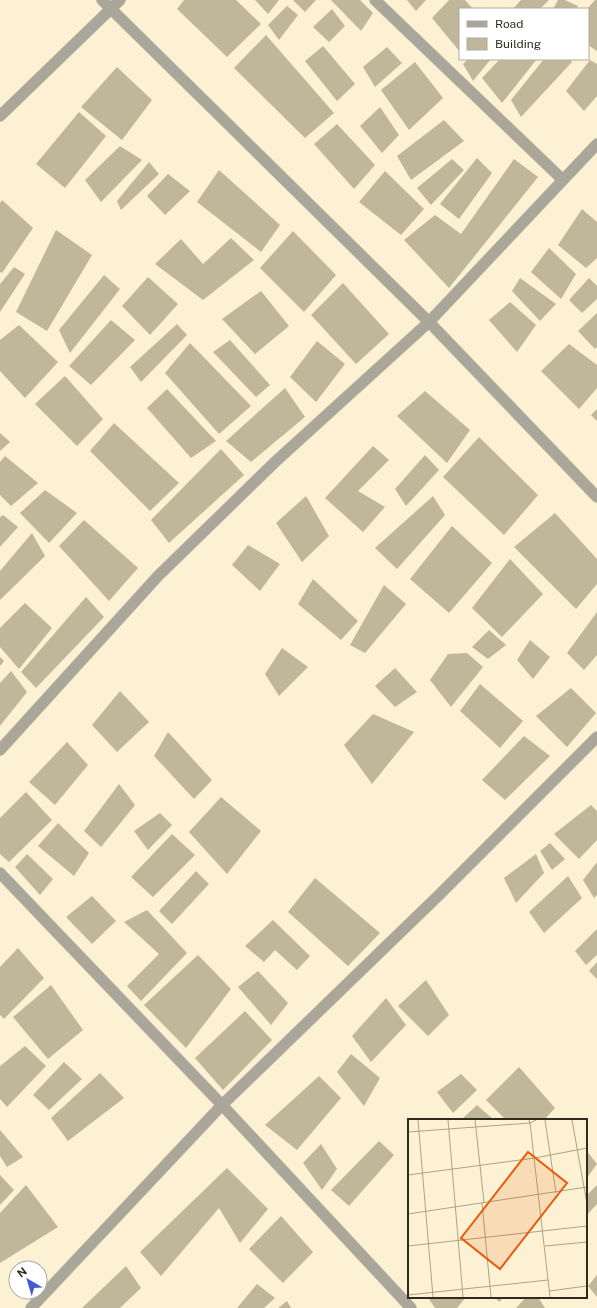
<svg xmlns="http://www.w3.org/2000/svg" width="597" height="1308" viewBox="0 0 597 1308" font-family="'Public Sans',sans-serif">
  <rect width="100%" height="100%" fill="#fcf2d3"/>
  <!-- building -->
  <path fill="#c0b699" d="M184 0H236L261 24 227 57 177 9Z
    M255 0H279L268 14Z
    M293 0H316L305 12Z
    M331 0H360L373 13 361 31Z
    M407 0H426L416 11Z
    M449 0H465L473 9H460V52L432 18Z
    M521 0H549L540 9H513Z
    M558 0H565L578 6 576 9H553Z
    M595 0H597V51L588 45V8Z
    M287 6 298 15 279 40 268 25Z
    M332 9 345 26 329 42 313 27Z
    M266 35 334 113 305 138 234 68Z
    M323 46 355 84 337 101 305 61Z
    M387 47 402 63 375 87 363 67Z
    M468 59H491L473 81 463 64Z
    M500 59H537L502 103 482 78Z
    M544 59H569L572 62 521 117 511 100Z
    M590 60 597 64V96L584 111 566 91Z
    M415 62 443 98 409 130 381 90Z
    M117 67 152 100 122 140 81 107Z
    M380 107 399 135 382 153 360 126Z
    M79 112 106 136 65 188 36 164Z
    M444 120 464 141 411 180 397 156Z
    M337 124 375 165 354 189 314 144Z
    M120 146 142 160 101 202 85 180Z
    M477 158 492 173 459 219 440 204Z
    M452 159 464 170 431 205 417 188Z
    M514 159 538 177 449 288 404 240 435 215 461 234Z
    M149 162 159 174 121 210 117 201Z
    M219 170 280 225 261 252 197 202Z
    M385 171 424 209 401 235 359 202Z
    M168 174 190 191 165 215 147 196Z
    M2 200 33 228 2 273 0 272V203Z
    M582 209 597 222V258L586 268 558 245Z
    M56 230 92 255 47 331 16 312Z
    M293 231 336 275 304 312 260 268Z
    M231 238 254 260 203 300 155 264 181 239 203 264Z
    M549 248 576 274 561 299 531 272Z
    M14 267 25 274 0 312V284Z
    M104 275 120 289 70 353 59 330Z
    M148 277 178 304 150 335 122 306Z
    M520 278 556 304 540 321 512 291Z
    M589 278 597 286V299L582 313 569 300Z
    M343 283 389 334 356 364 311 315Z
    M261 291 289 326 255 354 222 319Z
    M510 302 536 325 517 352 489 320Z
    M597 313V347L595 349 578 331Z
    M111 320 135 340 91 385 69 366Z
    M177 324 187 335 141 382 130 367Z
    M19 325 58 362 25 398 0 371V340Z
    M230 340 270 385 256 397 213 352Z
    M317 341 345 364 316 402 290 377Z
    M190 343 251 406 219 434 165 373Z
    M569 344 597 365V388L579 409 541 371Z
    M65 376 103 419 77 446 35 404Z
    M285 388 305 417 251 462 226 441Z
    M167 389 216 441 191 458 147 408Z
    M425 391 470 430 447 463 397 416Z
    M597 409V421L591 415Z
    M114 423 179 483 150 511 90 451Z
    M0 433 10 442 0 451Z
    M479 437 538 495 504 535 443 477Z
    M373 446 389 460 358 491 385 507 363 532 325 498Z
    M221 449 244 475 169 543 151 520Z
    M425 455 439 470 406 506 395 489Z
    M5 456 38 483 11 506 0 495V462Z
    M45 490 77 513 49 543 20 513Z
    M306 496 329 536 302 562 276 523Z
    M433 496 445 515 397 569 375 548Z
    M555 513 597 559V584L576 609 514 547Z
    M3 515 18 527 0 547V517Z
    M84 520 138 568 109 601 59 546Z
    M452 526 492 563 449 613 410 579Z
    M32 533 45 556 0 600V571Z
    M248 545 280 564 260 591 232 565Z
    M510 559 543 594 502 637 472 608Z
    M313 579 358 621 341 640 298 604Z
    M384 585 406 604 365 653 350 645Z
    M86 597 104 617 36 688 21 672Z
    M25 603 52 628 19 669 0 647V628Z
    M597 612V655L584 670 567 653Z
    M489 630 506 645 488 659 472 647Z
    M530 640 550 657 533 679 517 660Z
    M282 648 308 667 279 696 265 674Z
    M467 653 483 667 451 707 430 680 448 654Z
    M0 657 4 661 0 666Z
    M395 668 417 692 395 707 375 686Z
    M11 671 27 692 0 726V683Z
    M480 684 523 721 500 748 460 711Z
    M571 688 596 713 567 747 536 716Z
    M120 691 149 722 117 752 92 725Z
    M373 714 414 732 372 784 344 745Z
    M168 732 212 780 194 799 154 756Z
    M524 736 550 756 505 800 482 780Z
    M67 742 88 765 55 805 29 782Z
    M119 784 135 805 101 847 84 831Z
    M26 792 52 820 9 862 0 854V818Z
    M221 797 261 831 227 874 189 832Z
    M591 805 597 811V840L579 859 554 834Z
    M160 813 172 825 148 850 134 831Z
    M58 823 89 853 74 876 38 846Z
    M172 834 195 855 153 897 131 877Z
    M550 843 565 859 552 870 540 851Z
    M27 854 53 879 40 895 15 867Z
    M536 854 544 873 516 903 504 878Z
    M597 862V895L594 898 583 880Z
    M196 871 209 884 172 924 159 911Z
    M568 876 582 898 544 933 529 912Z
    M315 878 380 933 348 966 288 912Z
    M92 896 116 921 92 944 66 917Z
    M147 910 187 953 141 1001 127 986 159 954 124 922Z
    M273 920 310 956 297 970 275 950 264 962 245 946Z
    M597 929V955L586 965 575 951Z
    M18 948 44 978 4 1019 0 1015V967Z
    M198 955 231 989 186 1048 144 1005Z
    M597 962V979L589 971Z
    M258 971 288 1003 271 1025 238 987Z
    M426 980 449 1015 428 1036 398 1006Z
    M51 985 83 1030 48 1059 13 1017Z
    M386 998 406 1025 371 1062 352 1036Z
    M245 1011 272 1040 223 1090 195 1058Z
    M25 1046 46 1066 7 1107 0 1099V1066Z
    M351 1054 380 1078 364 1106 337 1072Z
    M64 1062 82 1079 49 1110 33 1095Z
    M519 1067 555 1108 544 1120H506L486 1100Z
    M100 1073 124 1098 68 1141 51 1118Z
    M461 1074 477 1090 453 1113 437 1092Z
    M319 1076 341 1098 297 1150 265 1125Z
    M477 1105 494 1120H461Z
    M0 1130 23 1157 7 1167 0 1156Z
    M379 1141 394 1155 349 1206 331 1190Z
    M321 1144 337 1169 322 1190 303 1163Z
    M586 1150 597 1164 586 1179Z
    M227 1168 268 1209 240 1243 219 1208 161 1276 140 1252Z
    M0 1175 14 1190 0 1205Z
    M26 1185 58 1227 0 1263V1213Z
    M597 1185V1204L586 1216V1196Z
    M281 1216 313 1252 283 1283 249 1249Z
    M126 1266 141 1288 120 1308H82Z
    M597 1275V1297L588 1286Z
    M257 1284 275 1298 264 1308H237Z
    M431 1297H466L457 1308H435L429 1299Z
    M495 1297H504L499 1302Z
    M526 1297H538L545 1308H516Z
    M287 1301 291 1308H278Z"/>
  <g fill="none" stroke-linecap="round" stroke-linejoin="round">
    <!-- minor casing -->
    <g stroke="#d7ceb3" stroke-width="12">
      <path id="minor" d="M375 0 563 180
        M0 116 120 0
        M0 750 158 576 275 462 429 322 597 144
        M0 873 222 1105 411 1308
        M31 1308 222 1105 439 895 597 737"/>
    </g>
    <!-- tertiary casing -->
    <g stroke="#d7ceb3" stroke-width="12">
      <path id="tertiary" d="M102 0 429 322 597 497"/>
    </g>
    <!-- minor -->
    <use href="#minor" stroke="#aaa699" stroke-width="11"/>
    <!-- tertiary -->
    <use href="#tertiary" stroke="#aaa699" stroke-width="11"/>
  </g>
  <!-- overview -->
  <g transform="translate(408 1119)">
    <rect width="179" height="179" fill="#fcf2d3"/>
    <path fill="none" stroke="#aaa28b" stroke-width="1" d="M10 1 25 178M40 1 55 178M67 1 76 83M128 1 122 4 142 178M137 1 148 74M164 1 179 85M0 13 122 4 121 1M0 56 127 39 179 29M74 84 83 178M0 95 179 68M0 127 179 107M137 127 179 123M141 172 179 167M0 176 140 161"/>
    <path fill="#e8590c" fill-opacity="0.15" stroke="#e8590c" stroke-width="2" d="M120 33 159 64 92 150 53 119Z"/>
    <rect width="179" height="179" fill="none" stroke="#2f2b1f" stroke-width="2"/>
  </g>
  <!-- legend -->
  <rect x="459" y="8" width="130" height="52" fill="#ffffff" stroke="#acaaa5"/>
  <rect x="467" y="21" width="20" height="6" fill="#aaa699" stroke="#acaaa5"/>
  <text x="495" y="28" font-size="12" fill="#2f2b1f">Road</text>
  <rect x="467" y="38" width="20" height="12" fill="#c0b699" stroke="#acaaa5"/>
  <text x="495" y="48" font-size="12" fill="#2f2b1f">Building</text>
  <!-- north arrow -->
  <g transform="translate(28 1280) rotate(322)"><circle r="19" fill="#ffffff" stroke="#acaaa5"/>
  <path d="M0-3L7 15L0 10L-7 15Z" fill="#475bd0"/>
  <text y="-6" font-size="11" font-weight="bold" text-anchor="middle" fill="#2f2b1f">N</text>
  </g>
</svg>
